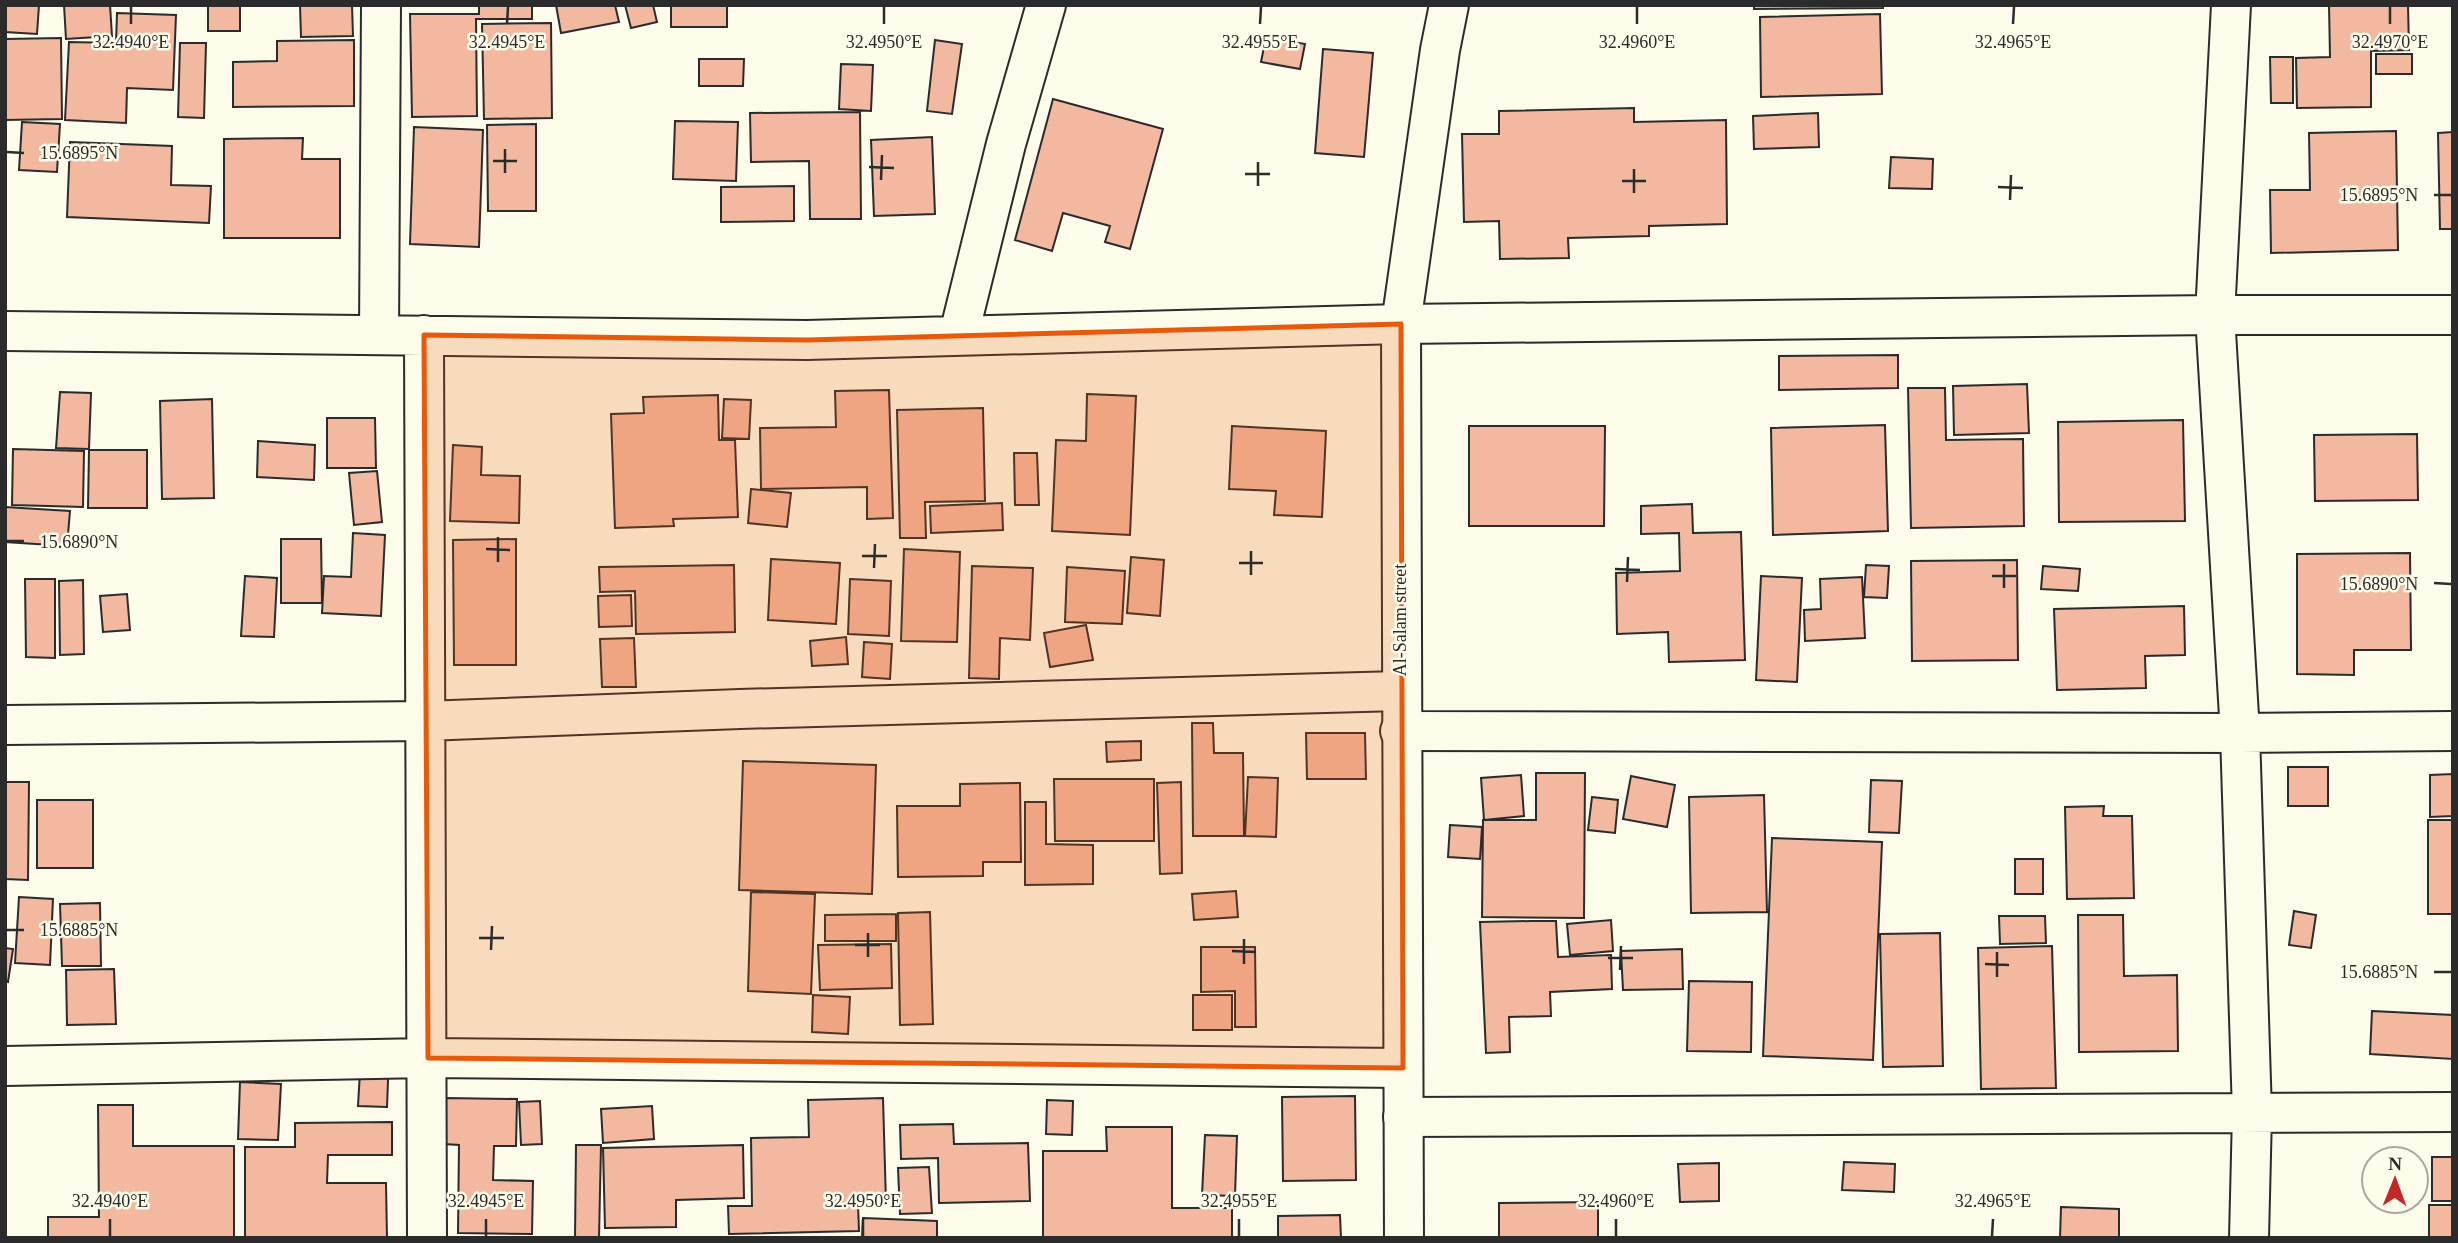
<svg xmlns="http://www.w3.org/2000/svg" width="2458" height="1243" viewBox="0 0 2458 1243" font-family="'Times New Roman',serif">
  <rect width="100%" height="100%" fill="#fdfbea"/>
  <!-- building -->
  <path fill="#f2b8a0" stroke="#2b2b2b" stroke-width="2" d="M5 5H39L37 34 5 32Z
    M64 5H110L112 36 66 39Z
    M300 5H352L353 36 301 37Z
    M479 5H532V19H476L477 116 412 117 410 14H479Z
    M556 5H615L619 22 561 33Z
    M625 5H653L657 22 631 28Z
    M671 5H727V27H671Z
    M1754 5H1883V8L1754 9Z
    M2329 5H2408L2409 50 2371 51V107L2297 108 2296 58 2330 57Z
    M208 6H240V31H208Z
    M117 13 176 15 173 90 127 88 126 123 65 120 69 42 116 43Z
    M1880 14 1882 94 1761 97 1760 17Z
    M551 23 552 118 484 119 482 24Z
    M1266 37 1305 44 1300 69 1261 62Z
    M61 38 62 119 5 120V39Z
    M354 40V106L233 107V62L277 61V41Z
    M935 40 962 44 952 114 927 111Z
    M180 43H206L204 118 178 117Z
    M1323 49 1373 53 1364 157 1315 153Z
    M2376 54H2412V74H2376Z
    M2270 57H2293V103H2271Z
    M699 59H744L743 86H699Z
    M841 64 873 65 871 111 839 109Z
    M1053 99 1163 129 1130 249 1105 242 1110 226 1063 213 1052 251 1015 240Z
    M1634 108V122L1726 120 1727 224 1649 226V236L1568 238 1569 258 1500 259 1499 221 1464 222 1462 134H1499V111Z
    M860 112 861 219H810L809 161 751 162 750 113Z
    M1818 113 1819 147 1754 149 1753 116Z
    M675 121 738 122 736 181 673 179Z
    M22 122 60 124 57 172 19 170Z
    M536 124V211H488L487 125Z
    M414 127 483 130 479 247 410 244Z
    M2396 131 2398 250 2271 253 2270 190H2310L2309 133Z
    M2453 132V229H2440L2438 133Z
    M932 137 935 214 874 216 871 140Z
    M303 138 302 159H340V238H224V139Z
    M70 142 172 146 171 185 211 186 209 223 67 217Z
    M1891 157 1933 159 1932 189 1889 188Z
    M794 186V221L721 222V187Z
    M1898 355V388L1779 390V356Z
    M2027 384 2029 433 1954 435 1953 386Z
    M1908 388H1945L1946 440 2023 439 2024 526 1911 528Z
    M889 390 893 518 867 519V487L761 489 760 428 836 427 835 391Z
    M60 392 91 393 89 449 56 448Z
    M1087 394 1136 396 1130 535 1052 531 1056 440 1086 441Z
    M718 395 719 440H735L738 517 673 519 674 526 615 528 611 414 644 413 643 397Z
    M212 399 214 498 162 499 160 401Z
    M724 399 751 400 749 439 722 438Z
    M983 408 985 501 925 502 926 538H900L897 410Z
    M327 418H375L376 468H327Z
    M2183 420 2185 521 2059 522 2058 422Z
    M1885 425 1888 531 1773 535 1771 428Z
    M1232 426 1326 431 1322 517 1274 515 1276 491 1229 489Z
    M1469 426H1605L1604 526H1469Z
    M2417 434 2418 500 2315 501 2314 435Z
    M258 441 315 445 314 480 257 477Z
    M453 445 482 447 481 475 520 476 519 523 450 521Z
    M13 449 84 451 83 507 12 505Z
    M89 450H147V508H88Z
    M1014 453H1037L1039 505H1015Z
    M377 471 382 522 354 525 349 473Z
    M751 489 791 493 787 527 748 523Z
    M1002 503 1003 530 931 533 930 506Z
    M1692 504 1693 533 1741 532 1745 660 1669 662 1668 632 1617 634 1616 573 1680 571 1679 533 1641 534V506Z
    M5 507 70 511 67 546 5 542Z
    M353 533 385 535 381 616 322 613 324 576 351 577Z
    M281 539H321L322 603H281Z
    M516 539V665H454L453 540Z
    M904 549 960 552 957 642 901 641Z
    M2410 553 2411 650H2354V675L2297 674V554Z
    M1131 557 1164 560 1160 616 1127 613Z
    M771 559 840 563 836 624 768 620Z
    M2017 560 2018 660 1912 661 1911 561Z
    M734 565 735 632 636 634 635 591 600 592 599 567Z
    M1866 565 1889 566 1887 598 1864 597Z
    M972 566 1033 568 1030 640 1000 638 999 679 969 678Z
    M2043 566 2080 569 2078 591 2041 589Z
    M1067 567 1125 571 1122 624 1065 622Z
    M245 576 277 578 274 637 241 636Z
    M1761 576 1802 578 1797 682 1756 680Z
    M1862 577 1865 638 1805 641 1804 610 1821 609 1820 579Z
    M25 579H55V658L26 657Z
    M850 579 891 581 889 636 848 634Z
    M83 580 84 654 60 655 59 581Z
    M127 594 130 630 103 632 100 596Z
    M631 595 632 626 599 627 598 596Z
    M2184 606 2185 655 2145 656 2146 688 2057 690 2054 609Z
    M1086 625 1093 660 1050 667 1044 633Z
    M846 637 848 664 812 666 810 641Z
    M634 638 636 687H602L600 639Z
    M864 642 892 644 890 679 862 677Z
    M1192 723H1213L1214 753H1243L1244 836H1193Z
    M1306 733H1365L1366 779H1307Z
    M1141 741V760L1107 762 1106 742Z
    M743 761 876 765 872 894 739 890Z
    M2288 767H2328V806H2288Z
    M1536 773H1585L1584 918 1482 917 1483 820H1536Z
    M2453 774V816L2430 817V775Z
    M1521 775 1524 816 1484 820 1481 778Z
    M1631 776 1675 785 1667 827 1623 819Z
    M1248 777 1278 778 1276 837 1245 836Z
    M1054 779H1154V841H1055Z
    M1871 780 1902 781 1899 833 1869 832Z
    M5 782H29L28 880 5 879Z
    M1181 782 1182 873 1160 874 1157 783Z
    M1020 783 1021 862H983V876L898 877 897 806H960V784Z
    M1764 795 1767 912 1691 913 1689 797Z
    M1592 797 1618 800 1615 833 1588 830Z
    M37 800H93V868H37Z
    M1025 802H1046V844L1093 845V884L1025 885Z
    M2104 806 2103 816H2132L2134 898 2067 899 2065 807Z
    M2428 820H2453V914H2428Z
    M1450 825 1482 827 1480 859 1448 857Z
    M1772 838 1882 842 1873 1060 1763 1056Z
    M2015 859H2043V894H2015Z
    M1236 891 1238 917 1194 920 1192 894Z
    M751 892 815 894 811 994 748 991Z
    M19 897 53 899 50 965 15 963Z
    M100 903 101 966H62L60 904Z
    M2294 911 2316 915 2311 948 2289 945Z
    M930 912 933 1024 900 1025 898 913Z
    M896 914V941H825V915Z
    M2078 915H2123L2124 976 2177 975 2178 1051 2079 1052Z
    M1999 916H2045L2046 943 2000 944Z
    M1611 920 1613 951 1570 955 1567 924Z
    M1531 921H1556L1558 957 1611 955 1612 989 1550 992 1551 1016 1509 1017 1510 1052 1486 1053 1480 922Z
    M1940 933 1943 1066 1883 1067 1880 934Z
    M891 944 892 988 820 990 818 945Z
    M2052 946 2056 1088 1981 1089 1978 948Z
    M1201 947H1255L1256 1027H1235V991L1201 992Z
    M5 948 13 949 8 982 5 981Z
    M1682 949 1683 989 1623 990 1621 951Z
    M114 969 116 1024 67 1025 66 970Z
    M1689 981 1752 982 1751 1052 1687 1051Z
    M813 995 850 997 848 1034 812 1032Z
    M1193 995H1232V1030H1193Z
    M2372 1011 2453 1015V1059L2370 1054Z
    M361 1054 389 1055 387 1107 358 1106Z
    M240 1082 281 1084 278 1140 238 1139Z
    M1355 1096 1356 1180 1283 1181 1282 1097Z
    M445 1098 517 1099 516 1146H494L493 1180 533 1181 532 1234 458 1233 459 1145 444 1144Z
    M883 1098 886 1203 858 1204 859 1231 729 1234 728 1206H752L751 1138 809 1137 808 1100Z
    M1047 1100 1073 1101 1072 1135 1046 1134Z
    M540 1101 542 1144 521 1145 519 1102Z
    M98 1105H133V1146H234V1238H48V1217H99Z
    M652 1106 654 1139 603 1143 601 1109Z
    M392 1122V1155H328L327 1183H386L387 1238H245V1147H295V1123Z
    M953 1124 954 1144 1028 1143 1030 1201 939 1203 938 1158 901 1159 900 1125Z
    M1106 1127H1172V1208H1232V1238H1043V1151H1107Z
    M1205 1135 1237 1136 1235 1196 1202 1195Z
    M576 1145H601L599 1238H575Z
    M743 1145 744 1198 676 1200V1227L605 1228 603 1148Z
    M2432 1157H2453V1201H2432Z
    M1844 1162 1895 1164 1894 1192 1842 1190Z
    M1719 1163V1201L1680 1202 1678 1164Z
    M929 1167 932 1213 900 1214 898 1168Z
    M1598 1202V1238H1499V1203Z
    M2429 1205H2453V1238H2429Z
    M2061 1207 2119 1209V1238H2060Z
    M1340 1215 1341 1238H1278V1216Z
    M863 1218 937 1221V1238H862Z"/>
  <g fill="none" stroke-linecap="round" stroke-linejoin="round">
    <!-- street casing -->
    <g stroke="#2b2b2b" stroke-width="42">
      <path id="street" d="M2231 5 2215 315 2240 733 2252 1113 2249 1238
        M5 331 807 340 1401 324 2215 315H2453
        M959 334 1006 144 1046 5
        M379 335 381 5
        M424 335 427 1238
        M5 725 425 721 740 709 1400 691
        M1400 731 2240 733 2453 731
        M5 1066 428 1058 1403 1068
        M1403 1117 2453 1112"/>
    </g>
    <!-- secondary casing -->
    <g stroke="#2b2b2b" stroke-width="42">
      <path id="secondary" d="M1404 1238 1401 324 1440 50 1449 5"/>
    </g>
    <!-- street -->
    <use href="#street" stroke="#fdfbea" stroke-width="38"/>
    <!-- secondary -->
    <use href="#secondary" stroke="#fdfbea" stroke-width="38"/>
  </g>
  <!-- marked area -->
  <path fill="#e8590c" fill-opacity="0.2" stroke="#e8590c" stroke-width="5" stroke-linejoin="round" d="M1401 324 1403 1068 428 1058 424 335 807 340Z"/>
  <!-- ticks -->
  <path fill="none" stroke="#2b2b2b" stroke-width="2.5" d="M131 24V7M507 24 508 7M884 24V7M1260 24 1261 7M1637 24V7M2013 24 2014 7M2390 24V7M7 152 24 153M493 161H517M869 167 894 168M505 173V149M1245 174H1270M881 180 882 155M1622 181H1646M1258 186V162M1998 187 2023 188M1634 193V169M2434 195H2451M2010 200 2011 175M7 541H24M486 549 510 550M862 556H887M498 562V537M1239 563H1263M874 568 875 544M1615 569 1640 570M1251 575V551M1992 576H2016M1627 582 1628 557M2434 583 2451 584M2004 588V564M7 930H24M479 938H504M855 945H880M491 950 492 926M1232 951 1256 952M868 957V933M1608 958H1633M1244 964V939M1985 964 2009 965M1620 970 1621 946M2434 972H2451M1997 977V952M110 1236V1219M486 1236V1219M863 1236V1219M1239 1236V1219M1616 1236V1219M1992 1236 1993 1219"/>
  <g text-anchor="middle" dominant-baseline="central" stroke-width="5" stroke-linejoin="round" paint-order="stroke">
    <!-- street labels -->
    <g font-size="18" fill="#2b2b2b" stroke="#fdfbea">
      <text transform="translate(1400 620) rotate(-90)">Al-Salam street</text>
    </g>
  </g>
  <g font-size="18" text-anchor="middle" fill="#2b2b2b" stroke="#fdfbea" stroke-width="5" stroke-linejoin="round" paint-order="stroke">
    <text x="131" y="48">32.4940°E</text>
    <text x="507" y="48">32.4945°E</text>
    <text x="884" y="48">32.4950°E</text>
    <text x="1260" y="48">32.4955°E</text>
    <text x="1637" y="48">32.4960°E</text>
    <text x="2013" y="48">32.4965°E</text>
    <text x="2390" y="48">32.4970°E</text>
    <text x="79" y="159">15.6895°N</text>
    <text x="2379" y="201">15.6895°N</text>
    <text x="79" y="548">15.6890°N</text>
    <text x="2379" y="590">15.6890°N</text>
    <text x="79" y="936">15.6885°N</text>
    <text x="2379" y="978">15.6885°N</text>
    <text x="110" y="1207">32.4940°E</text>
    <text x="486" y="1207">32.4945°E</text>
    <text x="863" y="1207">32.4950°E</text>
    <text x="1239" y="1207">32.4955°E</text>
    <text x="1616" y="1207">32.4960°E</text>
    <text x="1993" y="1207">32.4965°E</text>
  </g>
  <!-- border -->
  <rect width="2458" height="1243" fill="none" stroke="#2b2b2b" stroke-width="14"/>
  <!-- north arrow -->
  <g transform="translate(2395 1180) rotate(1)"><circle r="33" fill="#fdfbea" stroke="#a9a89e" stroke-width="2"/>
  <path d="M0-5L12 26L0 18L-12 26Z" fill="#c62828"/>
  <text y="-10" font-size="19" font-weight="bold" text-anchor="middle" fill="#2b2b2b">N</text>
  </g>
</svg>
